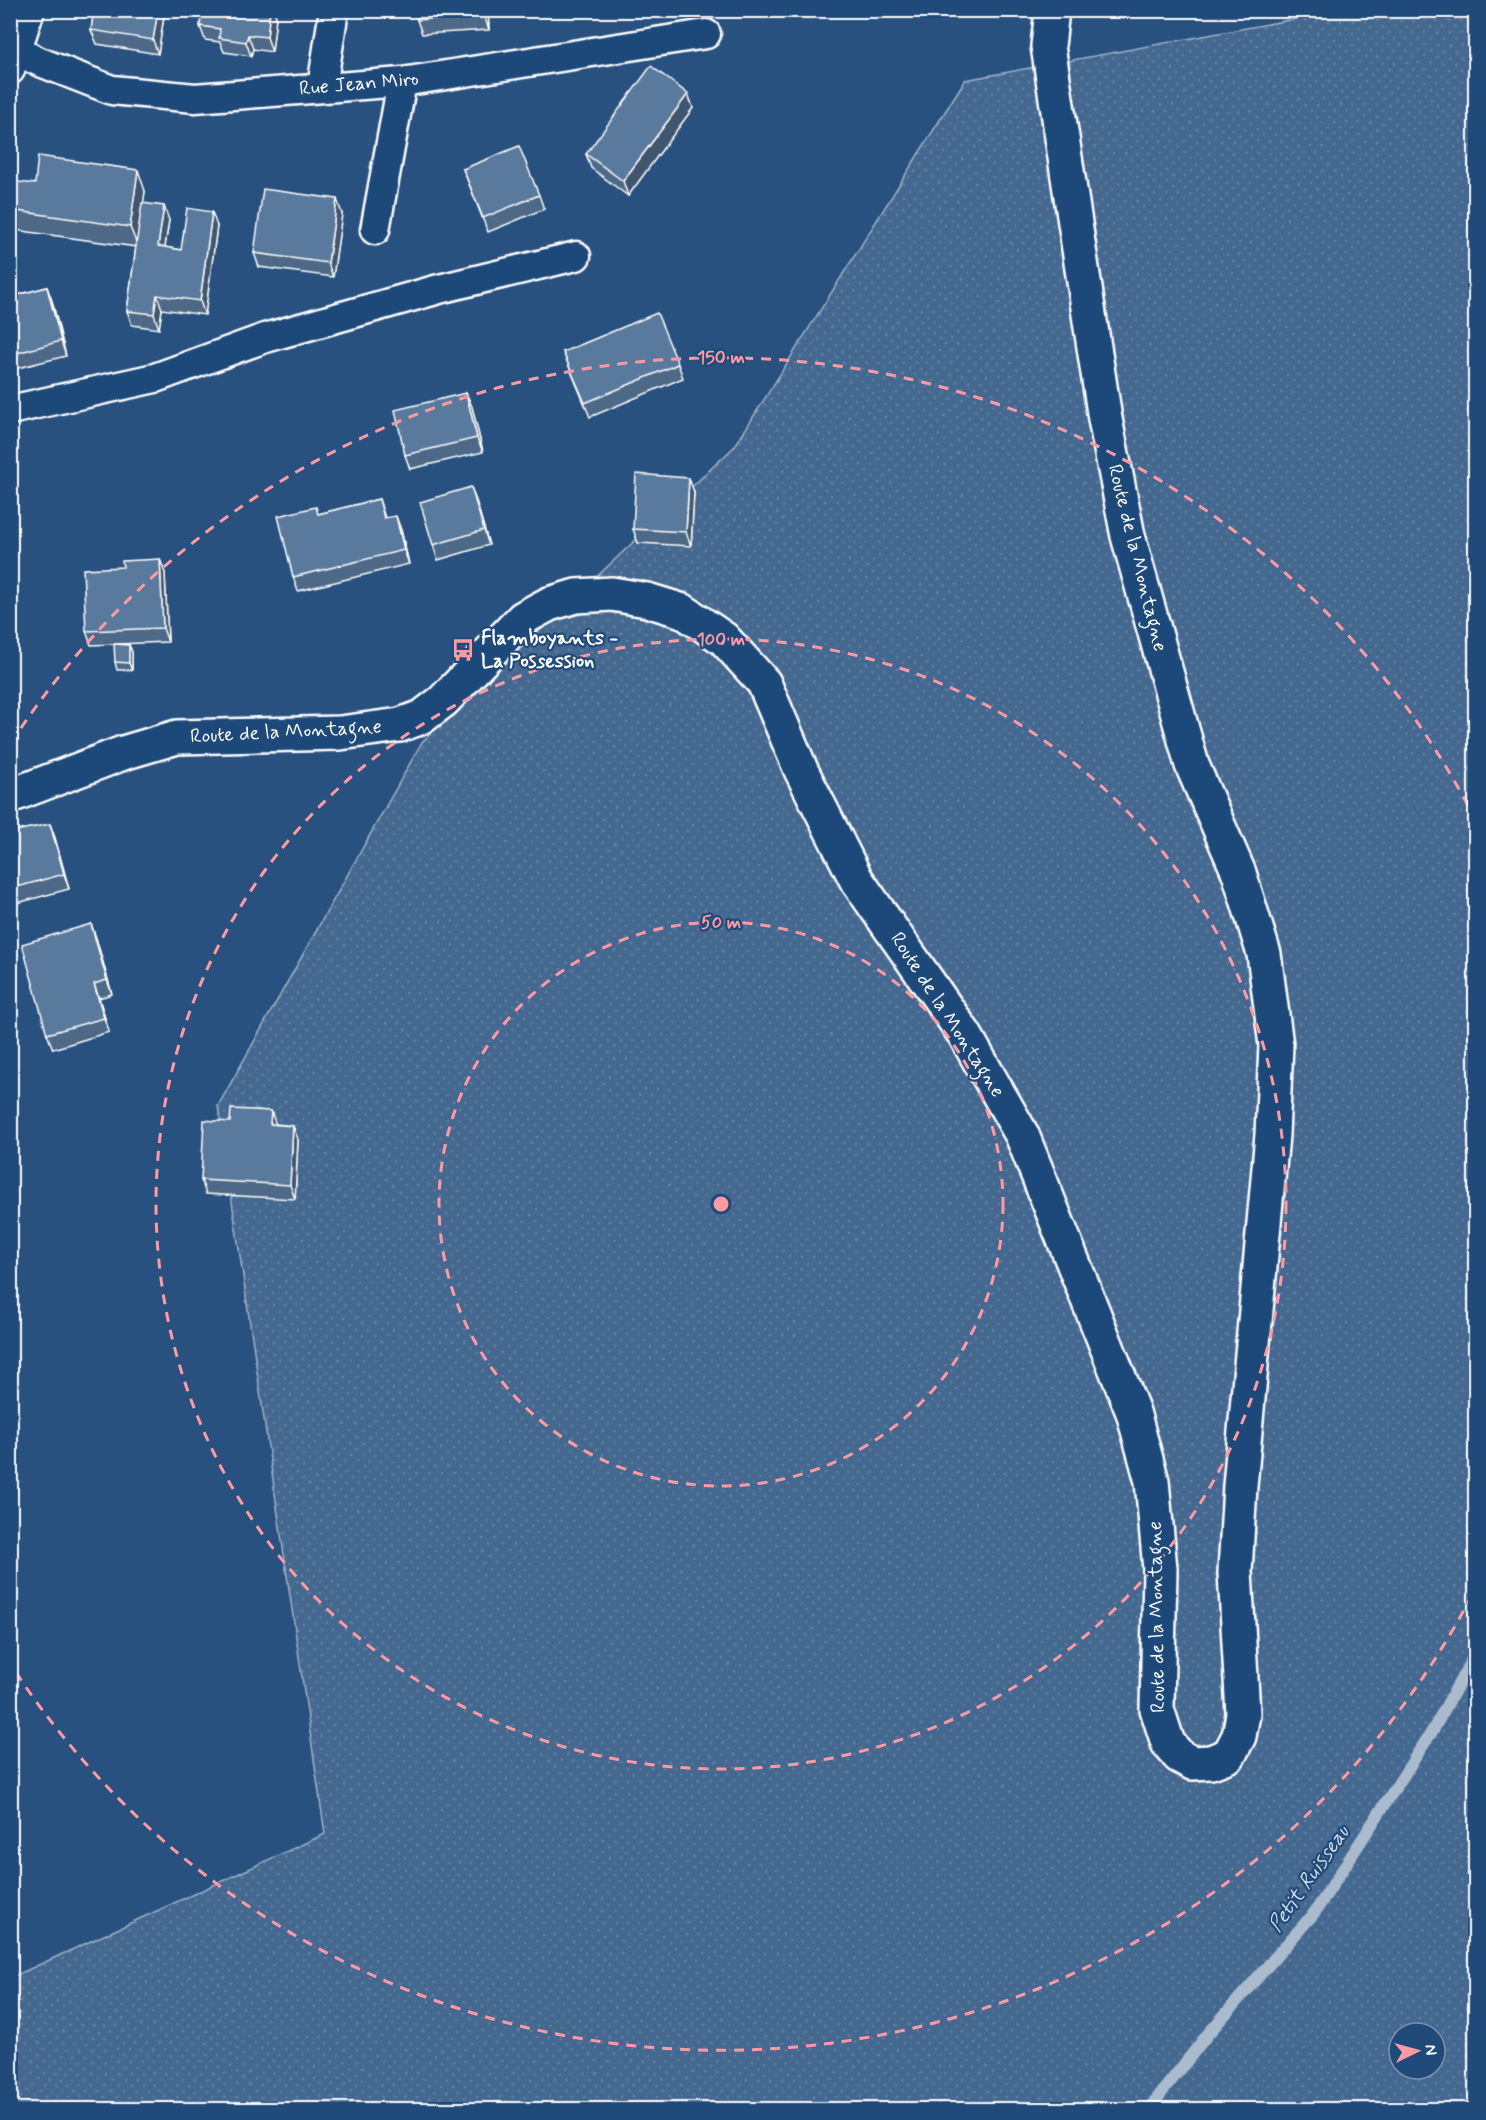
<svg xmlns="http://www.w3.org/2000/svg" width="1486" height="2120" viewBox="0 0 1486 2120" font-family="Mynerve,sans-serif">
  <defs>
    <pattern id="grass-dots" width="8" height="8" patternUnits="userSpaceOnUse" patternTransform="scale(1.5)"><rect width="8" height="8" fill="#446890"/><path d="M2 2h.1M6 6h.1" fill="none" stroke="#607fa1" stroke-width="1.8" stroke-linecap="round"/></pattern>
  </defs>
  <rect width="100%" height="100%" fill="#28517f"/>
  <filter id="ink" filterUnits="userSpaceOnUse"><feTurbulence type="fractalNoise" baseFrequency=".0167" numOctaves="2"/><feDisplacementMap in="SourceGraphic" scale="12" xChannelSelector="R" yChannelSelector="G"/><feConvolveMatrix kernelMatrix="1 2 1 2 8 2 1 2 1" color-interpolation-filters="sRGB"/></filter>
  <g filter="url(#ink)">
    <!-- grass -->
    <path fill="url(#grass-dots)" stroke="#a2b4c8" stroke-width="1.5" fill-rule="evenodd" d="M1338 11H1475V2109H11L10 1978 325 1834 218 1106 422 742 735 446 965 80ZM1399 2033H1435V2069H1399Z"/>
    <g fill="none" stroke-linecap="round" stroke-linejoin="round">
      <!-- stream -->
      <path stroke="#aabbcd" stroke-width="12" d="M1148 2110 1208 2034 1315 1912 1433 1730 1476 1652"/>
      <!-- minor casing -->
      <g stroke="#fff" stroke-width="33">
        <path id="minor" d="M10 44 35 60 112 90 195 98 402 82 706 34
          M10 70 30 10
          M322 87 334 10
          M375 230 402 82
          M10 410 155 378 265 338 439 289 576 256"/>
      </g>
      <!-- secondary casing -->
      <g stroke="#fff" stroke-width="38">
        <path id="secondary" d="M10 796 123 753 177 737 340 733 400 725 422 717 443 701 523 618 549 604 576 596 612 594 647 600 683 611 724 639 764 683 801 770 856 879 965 1035 1022 1135 1133 1412 1152 1481 1160 1569 1157 1709 1168 1743 1179 1756 1192 1763 1211 1762 1229 1755 1239 1736 1243 1714 1235 1572 1240 1486 1272 1135 1276 1045 1264 954 1239 873 1192 765 1128 536 1105 419 1048 46 1052 10"/>
      </g>
      <!-- minor -->
      <use href="#minor" stroke="#1f4a7a" stroke-width="28"/>
      <!-- secondary -->
      <use href="#secondary" stroke="#1f4a7a" stroke-width="33"/>
    </g>
    <!-- wall -->
    <path fill="#4d6987" stroke="#fff" stroke-width="1.5" d="M94 10H165L158 54 97 44 91 30Z
      M416 10H488L489 30 422 34 417 20Z
      M276 17 272 52 253 49 251 56 224 52 220 42 205 40 200 26Z
      M688 94 693 108 628 196 591 168 586 154Z
      M463 169 539 195 544 209 488 232Z
      M35 184 145 191 143 203 169 220 165 247 181 250 217 226 205 315 162 309 159 329 132 325 127 311 136 247 15 230 10 218V186Z
      M342 214 333 277 259 267 254 253Z
      M47 287 52 301 66 356 10 370V297Z
      M563 352 678 364 683 378 590 417Z
      M466 393 472 407 483 452 410 469 405 455Z
      M694 492 691 546 638 543 633 529Z
      M379 499 385 518 401 530 409 564 298 591 293 577 319 514Z
      M476 501 489 545 438 560 433 545Z
      M165 573 168 642 91 645 86 631Z
      M129 645 132 652V670H117L115 662Z
      M50 824 55 838 69 889 10 905V832Z
      M91 924 96 938 112 994 99 998 109 1032 53 1049 47 1034Z
      M276 1124 293 1126 298 1140 295 1199 206 1194 201 1180Z"/>
    <!-- shaded-wall -->
    <path fill="#3f556e" stroke="#fff" stroke-width="1.5" d="M158 10H165L158 54 153 40Z
      M270 10H274L276 17 272 52 267 37Z
      M484 10H488L489 30 484 15Z
      M248 35 253 49 251 56 246 42Z
      M688 94 693 108 628 196 623 181Z
      M138 170 145 191 138 247 130 227Z
      M337 199 342 214 333 277 328 263Z
      M164 206 169 220 163 260 158 246Z
      M212 212 217 226 205 315 200 301Z
      M47 287 52 301 66 356 61 341Z
      M157 295 162 309 159 329 154 314Z
      M466 393 472 407 483 452 477 438Z
      M689 478 694 492 691 546 686 532Z
      M471 487 476 501 489 545 484 530Z
      M396 516 401 530 409 564 404 550Z
      M160 559 165 573 168 642 163 628Z
      M129 645 132 652V670L129 663Z
      M50 824 55 838 69 889 64 874Z
      M91 924 96 938 112 994 107 980Z
      M94 984 99 998 109 1032 104 1018Z
      M271 1111 276 1125 270 1124Z
      M293 1126 298 1140 295 1199 290 1185Z
      M10 1653 17 1670 10 1674Z"/>
    <!-- building -->
    <path fill="#5a7a9d" stroke="#fff" stroke-width="1.5" d="M94 10H158L153 40 91 30Z
      M202 10H270L267 37 248 35 246 42 219 38 220 29 200 26Z
      M416 10H484V15L417 20Z
      M651 66 688 94 623 181 586 154Z
      M519 146 539 195 483 218 463 169Z
      M38 156 138 170 130 227 10 210 11 181 35 184Z
      M263 189 337 199 328 263 254 253Z
      M142 203 164 206 158 246 181 250 187 208 212 212 200 301 157 295 154 314 127 311Z
      M47 287 61 341 10 355V297Z
      M657 313 678 364 585 403 563 352Z
      M466 393 477 438 405 455 395 410Z
      M636 474 689 478 686 532 633 529Z
      M471 487 484 530 433 545 420 502Z
      M379 499 384 518 396 516 404 550 293 577 278 516 316 507 318 514Z
      M160 559 163 628 86 631 83 569 123 567 122 561Z
      M114 644 129 645V663L115 662Z
      M50 824 64 874 10 889V832Z
      M91 924 107 980 94 984 104 1018 47 1034 22 944Z
      M231 1109 271 1111 270 1124 293 1126 290 1185 201 1180 204 1120 230 1122Z"/>
  </g>
  <!-- distance rings -->
  <g fill="none" stroke="#ff9aa2" stroke-width="3" stroke-dasharray="10 8">
    <circle cx="721" cy="1204" r="282"/>
    <circle cx="721" cy="1204" r="565"/>
    <path d="M1472 1595A847 847 0 0 1 11 1665M11 743A847 847 0 0 1 1472 813"/>
  </g>
  <!-- icons -->
  <defs>
    <g id="bus-bare" transform="scale(1.8)"><path d="M-5-6H5V4H4V6H2V4H-2V6H-4V4H-5ZM-3.5-4V0h7V-4ZM-3.5 1.2v1.5H-2V1.2ZM2 1.2v1.5H3.5V1.2Z" fill="#ff9aa2" stroke="#1f4a7a" stroke-width="2.5" paint-order="stroke"/></g>
  </defs>
  <g fill-rule="evenodd">
    <use href="#bus-bare" x="463" y="650"/>
  </g>
  <g text-anchor="middle" dominant-baseline="central" stroke-width="4.5" stroke-linejoin="round" paint-order="stroke">
    <!-- street labels -->
    <g font-size="20" fill="#fff" stroke="#1f4a7a">
      <text transform="translate(359 84) rotate(-5)">Rue Jean Miro</text>
      <text transform="translate(1137 558) rotate(76)">Route de la Montagne</text>
      <text transform="translate(286 732) rotate(-3)">Route de la Montagne</text>
      <text transform="translate(947 1015) rotate(57)">Route de la Montagne</text>
      <text transform="translate(1157 1617) rotate(-91)">Route de la Montagne</text>
    </g>
    <!-- poi labels -->
    <g font-size="20" font-weight="bold" fill="#fff" stroke="#1f4a7a" text-anchor="start">
      <text x="481" y="638">Flamboyants -<tspan x="481" dy="23">La Possession</tspan></text>
    </g>
    <!-- water labels -->
    <g font-size="21" font-style="italic" fill="#d4dde6" stroke="#1f4a7a">
      <text transform="translate(1309 1879) rotate(-55)">Petit Ruisseau</text>
    </g>
  </g>
  <circle cx="721" cy="1204" r="9" fill="#ff9aa2" stroke="#1f4a7a" stroke-width="3"/>
  <g font-size="18" text-anchor="middle" font-weight="bold" fill="#ff9aa2" stroke="#1f4a7a" stroke-width="4.5" stroke-linejoin="round" paint-order="stroke">
    <text x="721" y="363">150 m</text>
    <text x="721" y="645">100 m</text>
    <text x="721" y="928">50 m</text>
  </g>
  <!-- margin -->
  <rect width="1486" height="2120" fill="none" stroke="#1f4a7a" stroke-width="36"/>
  <rect x="18" y="18" width="1450" height="2084" fill="none" stroke="#fff" stroke-width="2" filter="url(#ink)"/>
  <!-- north arrow -->
  <g transform="translate(1417 2051) rotate(85)"><circle r="28" fill="#1f4a7a" stroke="#7992af" stroke-width="1.5"/>
  <path d="M0-4.5L10 22L0 15L-10 22Z" fill="#ff9aa2"/>
  <text y="-9" font-size="16" font-weight="bold" text-anchor="middle" fill="#ffffff">N</text>
  </g>
</svg>
